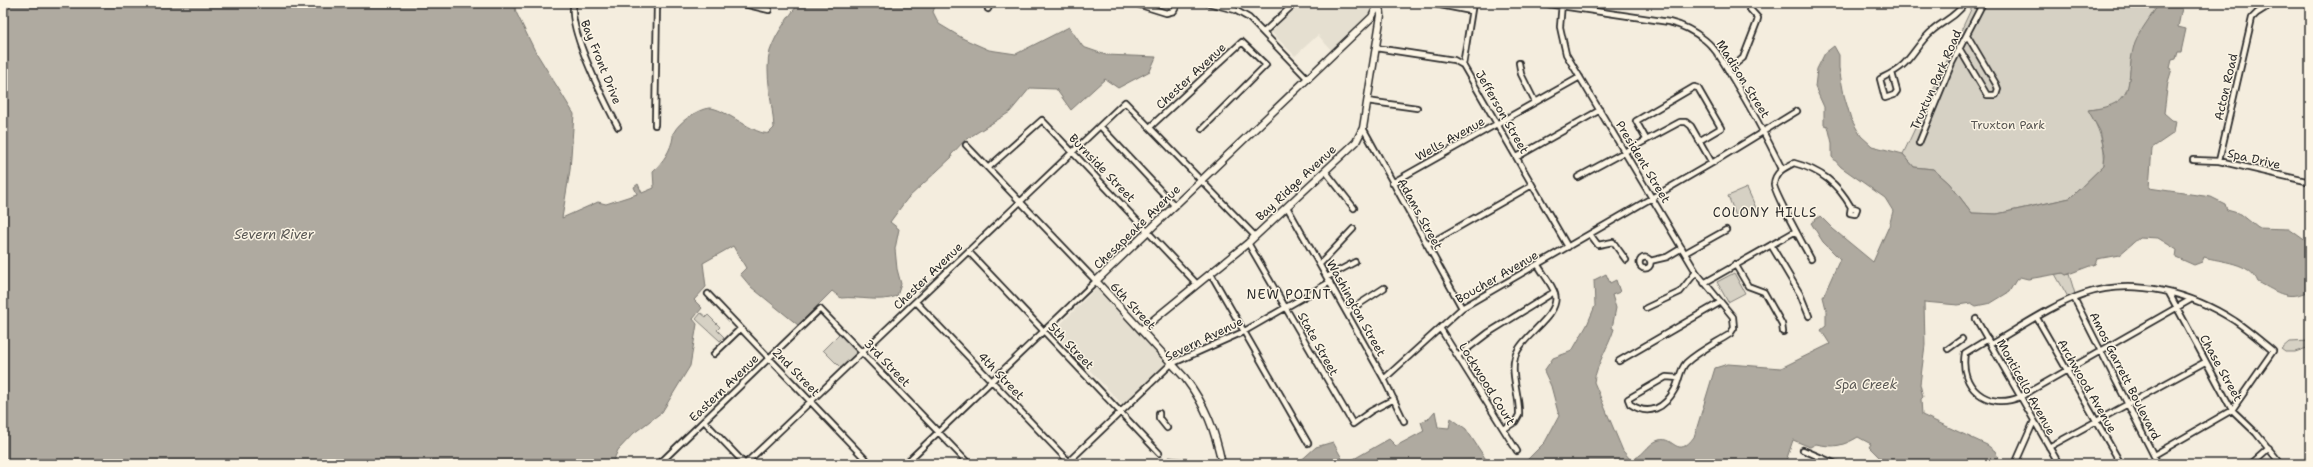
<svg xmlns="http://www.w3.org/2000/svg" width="2313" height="467" viewBox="0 0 2313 467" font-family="'Shantell Sans',sans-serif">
  <rect width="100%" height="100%" fill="#f4edde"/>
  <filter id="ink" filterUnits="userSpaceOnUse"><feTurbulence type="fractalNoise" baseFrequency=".025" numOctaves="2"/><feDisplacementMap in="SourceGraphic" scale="8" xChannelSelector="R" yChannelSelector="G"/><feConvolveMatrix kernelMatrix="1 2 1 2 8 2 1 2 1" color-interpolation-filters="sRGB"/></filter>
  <g filter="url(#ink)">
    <!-- built -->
    <path fill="#e5dfd0" d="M1301 3H1375V8L1331 50 1318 35 1295 56 1271 32Z
      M1096 288 1167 364 1123 405 1053 332Z"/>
    <!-- green -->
    <path fill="#d6d1c4" stroke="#807e78" d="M1974 3H2159L2132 56 2128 89 2119 103 2104 108 2089 110C2098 128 2106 144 2104 165L2070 198 1997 214 1972 213 1949 183 1933 169 1914 167 1903 154Z
      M1747 188 1757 210 1737 218 1728 196Z
      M1734 273 1745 293 1728 302 1717 282Z
      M2064 273 2066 275 2069 274 2075 294 2068 297 2055 274Z
      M701 313 706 317 708 315 720 327 717 330 724 337 720 341 696 319Z
      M840 333 858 351 841 368 823 350Z
      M2310 341V347L2295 352H2285L2281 349 2289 342Z"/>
    <!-- water -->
    <path fill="#afaaa0" stroke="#7a7771" d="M3 3H514L516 12 534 49 574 114 570 170 562 218 598 202 606 204 637 194 634 187 638 184 642 193 654 188 653 171C663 162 671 150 673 137 673 132 671 136 674 132 679 122 698 109 709 108 723 107 757 137 769 133L774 128C773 106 764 71 770 51 776 33 788 18 799 3H936L933 12 939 24 964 39 989 50 1016 54 1069 27 1083 47 1106 55 1156 57 1150 71 1118 88 1105 79 1071 110 1056 89 1030 88 1010 112 965 140 951 155 952 157 907 199 890 222 899 229 895 249 897 269 901 284 897 296C880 303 859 296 841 298L832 291 798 325 751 287 740 274 746 268 733 246 703 263 706 287 694 300 702 308 693 319 697 324 690 366 662 412 634 433 618 450 612 464H3Z
      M2159 3H2183L2178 27 2186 29 2181 52H2178L2176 59 2172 60 2170 68 2172 69 2168 82 2164 113 2172 120 2176 121 2174 133 2152 148 2149 188 2211 197 2225 204 2227 210 2241 214 2258 228 2289 229 2310 244V291C2287 301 2279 293 2258 282 2250 262 2221 262 2204 257L2202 262 2194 265 2176 257 2177 250 2158 238 2140 237 2119 255 2097 259 2095 264 2066 275 2063 273 2028 279 2020 277 2016 280 2009 292 1991 303 1976 306 1971 303 1958 305 1924 302 1925 345 1920 384 1923 397 1921 399 1922 415 1987 445 1995 451 2001 464C1962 464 1923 459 1886 464L1869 447 1871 444 1858 437C1843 446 1834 448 1816 444L1810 447 1793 440 1785 464H1523L1545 442 1559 416 1551 386 1544 371 1553 358 1572 351 1587 325 1595 306 1594 280 1606 274 1610 283 1616 280 1620 292 1612 295 1616 308 1612 328 1614 329C1609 346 1596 365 1594 382L1623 451 1630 459C1643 459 1647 443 1659 440 1674 436 1677 460 1694 437L1715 368 1728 364 1781 368 1830 344 1821 330 1826 326V309L1823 297 1840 259 1823 242 1811 223 1820 216 1833 229 1873 262 1889 226 1893 211 1885 198 1841 167 1832 157V143L1828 126 1824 125V107L1815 87 1817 69 1825 53 1834 46 1839 55V68L1844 95 1851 119 1861 136 1872 146 1903 154 1914 167 1933 169 1949 183 1972 213 1997 214 2070 198 2104 165 2105 154 2100 131 2088 110C2142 104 2123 81 2135 42 2139 32 2153 14 2159 3Z
      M1435 411 1438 427 1449 428 1451 418 1466 429 1489 464H1297L1316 447 1333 442 1345 464 1389 439 1396 446 1424 431 1421 422 1428 419Z
      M1169 457 1238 464H1160Z"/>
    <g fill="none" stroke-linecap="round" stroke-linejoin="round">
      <!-- minor casing -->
      <g stroke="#2b2b2b" stroke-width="8">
        <path id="minor" d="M574 3C566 26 606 104 618 127
          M740 3 769 10
          M1134 3 1166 13 1174 11 1178 3
          M1208 3 1235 10 1249 18 1308 79
          M1430 3 1471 11
          M1541 3 1669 22C1682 25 1694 31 1705 40 1717 50 1725 65 1733 79 1751 108 1767 138 1782 169
          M1562 3 1560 27 1566 54 1696 272 1733 317 1734 328 1730 334C1716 343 1699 351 1686 363 1680 369 1679 381 1675 389 1665 408 1649 417 1630 404L1628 399 1666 377 1679 378
          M988 9 991 3
          M1264 32 1295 3
          M1376 48 1454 60 1463 65 1568 247
          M1959 48 1987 95H1996L1998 89 1996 84 1967 35
          M1519 63 1521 74 1535 102
          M1463 65 1473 3
          M1728 70 1743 58 1757 22 1758 18 1749 8 1750 3
          M1892 73 1897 91 1894 95 1885 98 1880 79C1888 75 1897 71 1904 64 1914 54 1921 40 1932 31 1943 21 1956 17 1965 3
          M1367 101 1417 108
          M655 125 657 3
          M1100 126 1175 206
          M1150 127 1242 42 1266 65 1202 129
          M1363 128 1462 308
          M1646 139 1636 121 1694 87 1698 88 1721 128 1699 141
          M1919 143 1952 63 1983 3
          M1517 157 1600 110
          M2193 160 2219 161 2310 182
          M2219 161 2252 18 2257 13 2273 3
          M988 168 1042 120 1197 284
          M1326 172 1354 208
          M1578 177 1680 122H1686L1691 126 1712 163
          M1392 183 1580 77
          M1287 207 1384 379 1404 421
          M1590 234 1598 245 1613 242 1626 260
          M1248 243 1353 424 1371 411 1394 399
          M1427 245 1532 185
          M1771 245 1800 294 1809 316
          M969 252 1159 453
          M1685 253 1726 230
          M1639.5 263a5.5 5.5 0 1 1 11 0a5.5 5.5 0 1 1-11 0Z
          M1811 259C1806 250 1773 190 1774 184 1775 172 1784 168 1794 163 1821 170 1838 184 1851 207L1857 209 1855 214 1850 213 1851 207
          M1650 261 1667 257 1682 248
          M1320 264 1353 229
          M1735 264 1748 286 1764 292 1782 324 1783 332
          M1211 274 1308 443
          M1327 277 1355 262
          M1704 283 1796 231
          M2169 293 2232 410 2256 433 2281 464
          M708 294 870 464
          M2074 298 2158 464
          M916 302 1071 464
          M1646 308 1680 292 1696 272
          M1347 312 1384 288
          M2037 318 2121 464
          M1976 319 2059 464
          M1440 328 1517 451
          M1988 339 1965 353C1959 387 1987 411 2020 397L2190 300
          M1991 344C2019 328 2054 304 2084 294 2134 277 2192 293 2235 321 2248 330 2261 341 2273 351L2232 410 2154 455
          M1948 349 1962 339
          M714 354 740 329
          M1458 356 1488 333 1554 292
          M1619 361 1719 303
          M1384 379 1462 308 1712 163 1797 111
          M1159 413V418L1167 428
          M704 421 745 464
          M1504 429 1515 422 1519 415C1520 396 1510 375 1515 357 1521 335 1561 316 1555 294 1552 284 1543 274 1538 265
          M2049 447 2205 362
          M1803 450 1836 464
          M659 464 820 309 969 464
          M745 464 1125 102 1255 236
          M905 464 1096 281 966 145
          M1066 464 1171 364 1243 332 1330 282
          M2015 464 2034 421
          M2251 464 2269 448"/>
      </g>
      <!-- secondary casing -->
      <g stroke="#2b2b2b" stroke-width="9">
        <path id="secondary" d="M1141 330 1248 243 1356 142 1363 128 1381 15 1380 5
          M1222 464C1215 430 1206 406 1185 378L1096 281 1372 17 1379 3"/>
      </g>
      <!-- minor -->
      <use href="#minor" stroke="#fcf5e5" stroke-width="4.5"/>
      <!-- secondary -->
      <use href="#secondary" stroke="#fcf5e5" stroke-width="6"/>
    </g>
  </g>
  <g text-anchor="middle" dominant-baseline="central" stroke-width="3" stroke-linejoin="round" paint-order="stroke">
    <!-- street labels -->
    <g font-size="12" fill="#2b2b2b" stroke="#fcf5e5">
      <text transform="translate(601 62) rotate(68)">Bay Front Drive</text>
      <text transform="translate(1191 76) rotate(-43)">Chester Avenue</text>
      <text transform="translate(1743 79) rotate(58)">Madison Street</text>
      <text transform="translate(1936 80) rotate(-66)">Truxtun Park Road</text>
      <text transform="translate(2226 87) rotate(-77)">Acton Road</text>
      <text transform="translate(1502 112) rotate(60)">Jefferson Street</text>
      <text transform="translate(1450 139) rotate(-29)">Wells Avenue</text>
      <text transform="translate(2254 159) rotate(13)">Spa Drive</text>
      <text transform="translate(1643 162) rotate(59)">President Street</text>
      <text transform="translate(1102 168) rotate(46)">Burnside Street</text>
      <text transform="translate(1296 183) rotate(-43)">Bay Ridge Avenue</text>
      <text transform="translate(1420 214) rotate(61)">Adams Street</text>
      <text transform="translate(1137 227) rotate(-44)">Chesapeake Avenue</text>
      <text transform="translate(928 276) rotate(-44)">Chester Avenue</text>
      <text transform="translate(1497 277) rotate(-30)">Boucher Avenue</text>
      <text transform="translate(1133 306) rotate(47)">6th Street</text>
      <text transform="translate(1356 308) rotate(61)">Washington Street</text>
      <text transform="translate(1204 339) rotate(-26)">Severn Avenue</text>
      <text transform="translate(1318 344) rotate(61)">State Street</text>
      <text transform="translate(1071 346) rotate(46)">5th Street</text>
      <text transform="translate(887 363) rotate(46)">3rd Street</text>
      <text transform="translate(2221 368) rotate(61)">Chase Street</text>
      <text transform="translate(796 372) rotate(46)">2nd Street</text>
      <text transform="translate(1001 376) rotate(46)">4th Street</text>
      <text transform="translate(2125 376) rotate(63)">Amos Garrett Boulevard</text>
      <text transform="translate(1487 384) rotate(58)">Lockwood Court</text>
      <text transform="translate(2087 386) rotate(60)">Archwood Avenue</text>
      <text transform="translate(2026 387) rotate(61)">Monticello Avenue</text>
      <text transform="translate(724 388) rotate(-44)">Eastern Avenue</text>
    </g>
    <!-- park labels -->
    <g font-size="12" fill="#565451" stroke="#fcf5e5">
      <text x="2008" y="125">Truxton Park</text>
    </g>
    <!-- neighbourhood labels -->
    <g font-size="13" letter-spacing="1" fill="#2b2b2b" stroke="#fcf5e5">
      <text x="1765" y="212">COLONY HILLS</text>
      <text x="1289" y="294">NEW POINT</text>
    </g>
    <!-- water labels -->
    <g font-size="13" font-style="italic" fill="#595754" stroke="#fcf5e5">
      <text x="274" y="234">Severn River</text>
      <text x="1866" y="384">Spa Creek</text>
    </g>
  </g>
  <!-- margin -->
  <rect width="2313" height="467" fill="none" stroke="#fcf5e5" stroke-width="16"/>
  <rect x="8" y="8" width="2297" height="451" fill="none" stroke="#2b2b2b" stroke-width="1.5" filter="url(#ink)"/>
</svg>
